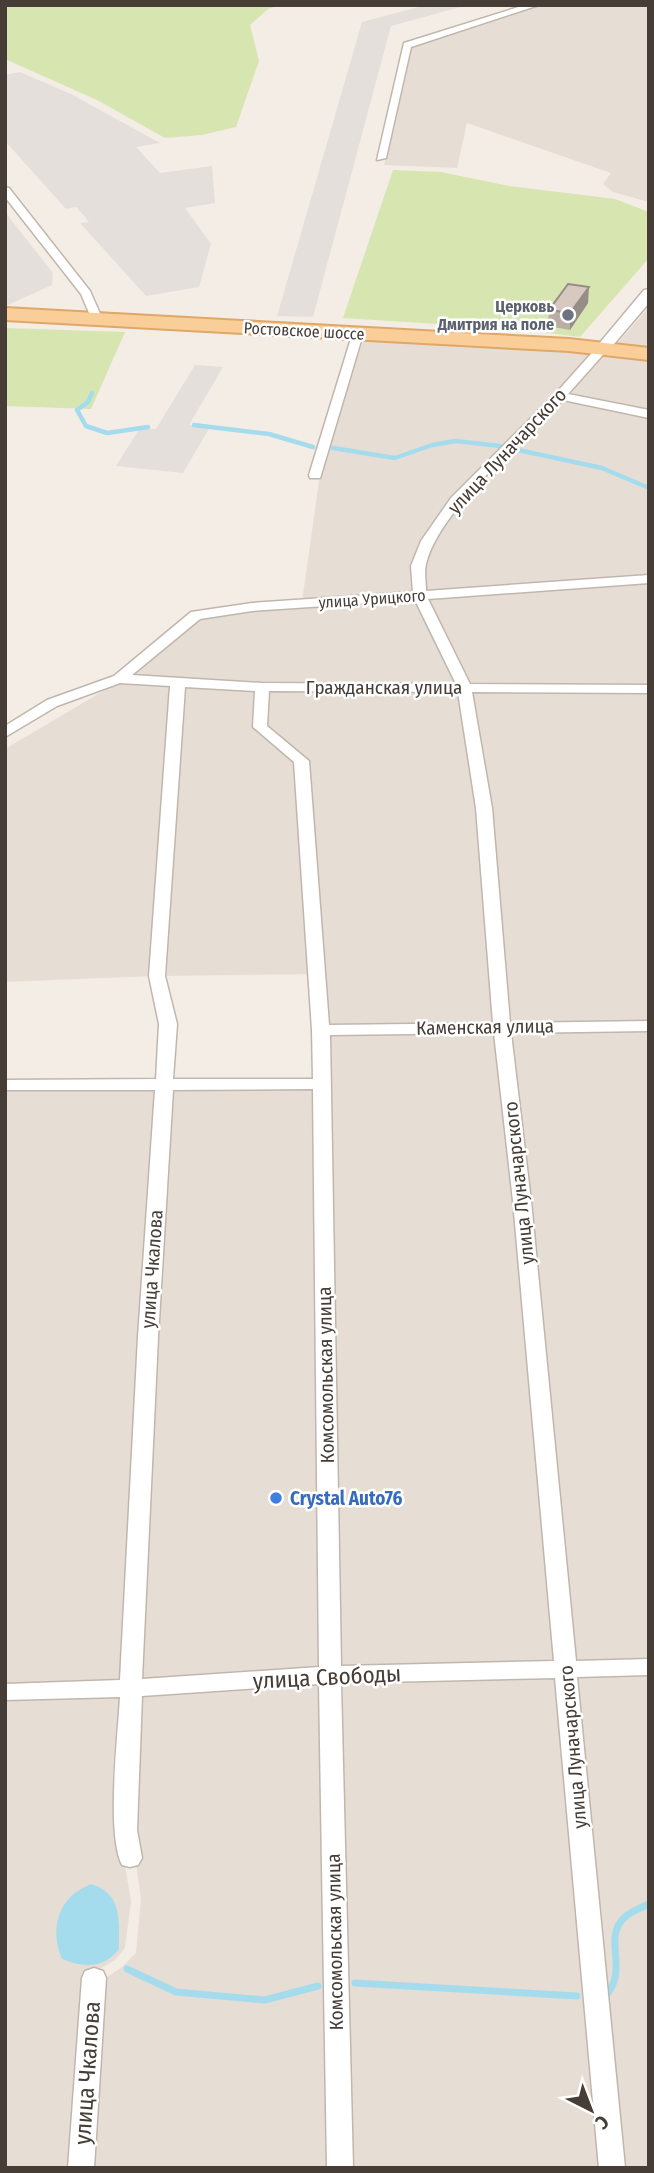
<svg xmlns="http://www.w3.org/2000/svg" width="654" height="2173" viewBox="0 0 654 2173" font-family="'Fira Sans Condensed',sans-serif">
  <rect width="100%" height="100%" fill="#f3ede6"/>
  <!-- residential -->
  <path fill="#e6ded5" d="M542 5H649V202L613 192 603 184 611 173 467 123 457 168 384 165 411 45Z
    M649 307V350L616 345Z
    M364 338 583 350 590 353 557 395 423 540 413 594 302 602 320 474Z
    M606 352 649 359V412L567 396Z
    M565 399 649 416V577L426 593 424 566 432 541 461 502Z
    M649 582V686L472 684 428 597Z
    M416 599 457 684H263L128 677 201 617 252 609Z
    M120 681 176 684 153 976 5 982V749Z
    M182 684 257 689 256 727 298 762 313 974 162 976Z
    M460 689 479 808 495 1022 326 1025 305 760 264 727 265 690Z
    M470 689 649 693V1021L508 1022Z
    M496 1029 558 1663 337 1669 326 1033Z
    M509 1029H649V1660L572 1662Z
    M160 1087 125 1681 5 1685V1089Z
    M170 1088H317L324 1670 140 1681Z
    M649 1674V2168H620L574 1675Z
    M559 1676 601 2168H347L335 1680Z
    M324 1681 332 2168H87L101 1981 122 1967 136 1953 141 1899 131 1829 137 1694Z
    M124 1694V1860L131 1901 125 1948 115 1960 86 1977 74 2168H5V1697Z"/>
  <!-- industrial -->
  <path fill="#e5dfdb" d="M426 5H468L391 26 313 317 277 316 362 22Z
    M20 72 71 94 160 143 136 147 160 173 212 166 215 203 185 208 211 244 199 287 146 296 80 223 89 222 86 218 76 207 66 209 5 141V75Z
    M5 212 53 273 52 285 8 305H5Z
    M195 365 223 367 189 425 210 427 183 473 116 466 140 428 156 429Z"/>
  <!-- green -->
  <path fill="#d7e5b0" d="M5 5H280L268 9 250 25 259 61 236 127 202 135 165 138 97 100 5 59Z
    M393 170 441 172 509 186 615 199 649 212V258L580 337 517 329 343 318Z
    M5 328 125 332 91 409 5 406Z"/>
  <!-- water -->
  <path fill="#a5dced" d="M91 1884C123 1894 119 1921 119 1949 104 1969 83 1968 62 1959 49 1928 58 1897 91 1884Z"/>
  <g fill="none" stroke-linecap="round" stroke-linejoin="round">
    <!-- stream-far1 -->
    <path stroke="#a5dced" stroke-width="4.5" d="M92 393 88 402 77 410 86 426 107 433 148 427
      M194 425 269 434 313 447
      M333 448 395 458 432 445 456 441 500 446
      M518 450 602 468 649 488"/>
    <!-- stream -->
    <path stroke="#a5dced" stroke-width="7" d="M127 1969 176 1992 265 2000 318 1986
      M355 1983 577 1996
      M604 1998C631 1970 601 1938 625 1917 631 1911 641 1908 649 1904"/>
    <!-- minor casing -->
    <g stroke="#c1b6ac" stroke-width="3">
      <path id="minor" d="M525 5H539L411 47 386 158 377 160 404 43Z
        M5 187 9 188 90 291 102 318 100 320H92L81 294 5 197Z
        M353 332 363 334 321 475 320 478H310L309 475Z
        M603 344 609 348 568 394 649 410V418L563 400C523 441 439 510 426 564 424 572 426 582 426 591L649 575V583L428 599 470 684 649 685V693L472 692 492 808 510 1023 649 1021V1031L511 1033 531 1201 576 1661 649 1659V1675L577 1677 625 2168H599L555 1678 341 1683 353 2168H327L319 1684 142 1696 137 1830 142 1858 138 1865 130 1867 122 1865C106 1834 118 1735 120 1697L5 1700V1684L120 1680 138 1337 155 1090H5V1080L156 1079 159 1024 149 976 170 686 120 683 57 706 5 737V726L47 700 114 676 191 612 252 603 413 592 411 566 421 541 451 498 556 393 599 345ZM415 600 456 684 262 683 132 675 200 619 252 611ZM185 687 255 691 253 727 294 762 312 1030 313 1079H173L177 1024 165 976ZM269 691 458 692 476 808 493 1023 329 1025 309 761 267 726ZM494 1033 513 1201 554 1661 341 1666 330 1035ZM313 1089 319 1667 142 1679 158 1337 173 1090Z
        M94 1968 103 1971 106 1978 94 2168H68L82 1978 85 1971Z"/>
    </g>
    <!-- tertiary casing -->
    <g stroke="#c1b6ac" stroke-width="3">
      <path id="tertiary" d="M649 289V303L608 351H598L595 348 598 345 644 290Z"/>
    </g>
    <!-- primary casing -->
    <g stroke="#dfa768" stroke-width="4">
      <path id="primary" d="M5 308 569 339 649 348V360L569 351 5 320Z"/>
    </g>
    <!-- minor -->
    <use href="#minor" fill="#fff" fill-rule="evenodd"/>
    <!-- tertiary -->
    <use href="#tertiary" fill="#fff" fill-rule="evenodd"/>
    <!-- primary -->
    <use href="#primary" fill="#face98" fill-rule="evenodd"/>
  </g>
  <!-- wall -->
  <path fill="#b9ada4" d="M588 303 570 330 548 326 549 310Z"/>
  <!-- shaded-wall -->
  <path fill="#968d86" d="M589 287 588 303 570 330V313Z"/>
  <!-- building -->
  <path fill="#d7c9bf" stroke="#968d86" stroke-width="2" d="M568 284 589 287 570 313 549 310Z"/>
  <!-- markers -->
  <circle fill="#6b7280" stroke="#fff" stroke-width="2.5" cx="568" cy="315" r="7"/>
  <circle fill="#3f7fe0" stroke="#fff" stroke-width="2.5" cx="276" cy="1498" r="7"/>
  <g text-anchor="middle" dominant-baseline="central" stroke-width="5" stroke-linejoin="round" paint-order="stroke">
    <!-- far-worship labels -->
    <g font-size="16" font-weight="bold" fill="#5b616d" stroke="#fff" text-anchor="end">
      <text x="554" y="306">Церковь<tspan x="554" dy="18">Дмитрия на поле</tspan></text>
    </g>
    <!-- far-street labels -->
    <g font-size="16" fill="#453d36" stroke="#fff">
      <text transform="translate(304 331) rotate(3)">Ростовское шоссе</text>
      <text transform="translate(372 599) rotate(-4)">улица Урицкого</text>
    </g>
    <!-- street labels -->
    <g font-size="19" fill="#453d36" stroke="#fff">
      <text transform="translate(507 451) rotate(-47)">улица Луначарского</text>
      <text x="384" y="687">Гражданская улица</text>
      <text transform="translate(485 1027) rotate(-1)">Каменская улица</text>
      <text transform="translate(519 1183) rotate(-96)">улица Луначарского</text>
      <text transform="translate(152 1269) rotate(-86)">улица Чкалова</text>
      <text transform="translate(326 1375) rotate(-91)">Комсомольская улица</text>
      <text transform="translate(573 1747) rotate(-95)">улица Луначарского</text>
      <text transform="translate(335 1942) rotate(-91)">Комсомольская улица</text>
    </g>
    <!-- shop labels -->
    <g font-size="19" font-weight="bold" fill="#366cbe" stroke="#fff" text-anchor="start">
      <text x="290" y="1498">Crystal Auto76</text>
    </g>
    <!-- near-street labels -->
    <g font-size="23" fill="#453d36" stroke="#fff">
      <text transform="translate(327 1677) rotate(-3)">улица Свободы</text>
      <text transform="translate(87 2073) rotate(-86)">улица Чкалова</text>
    </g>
  </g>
  <!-- border -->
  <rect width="654" height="2173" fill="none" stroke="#453d36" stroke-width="14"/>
  <!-- north arrow -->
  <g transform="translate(591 2110) rotate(138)" stroke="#ffffff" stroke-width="5" paint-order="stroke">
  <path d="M0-5L12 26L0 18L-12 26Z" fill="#453d36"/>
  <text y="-10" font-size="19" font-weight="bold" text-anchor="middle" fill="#453d36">С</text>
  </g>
</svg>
